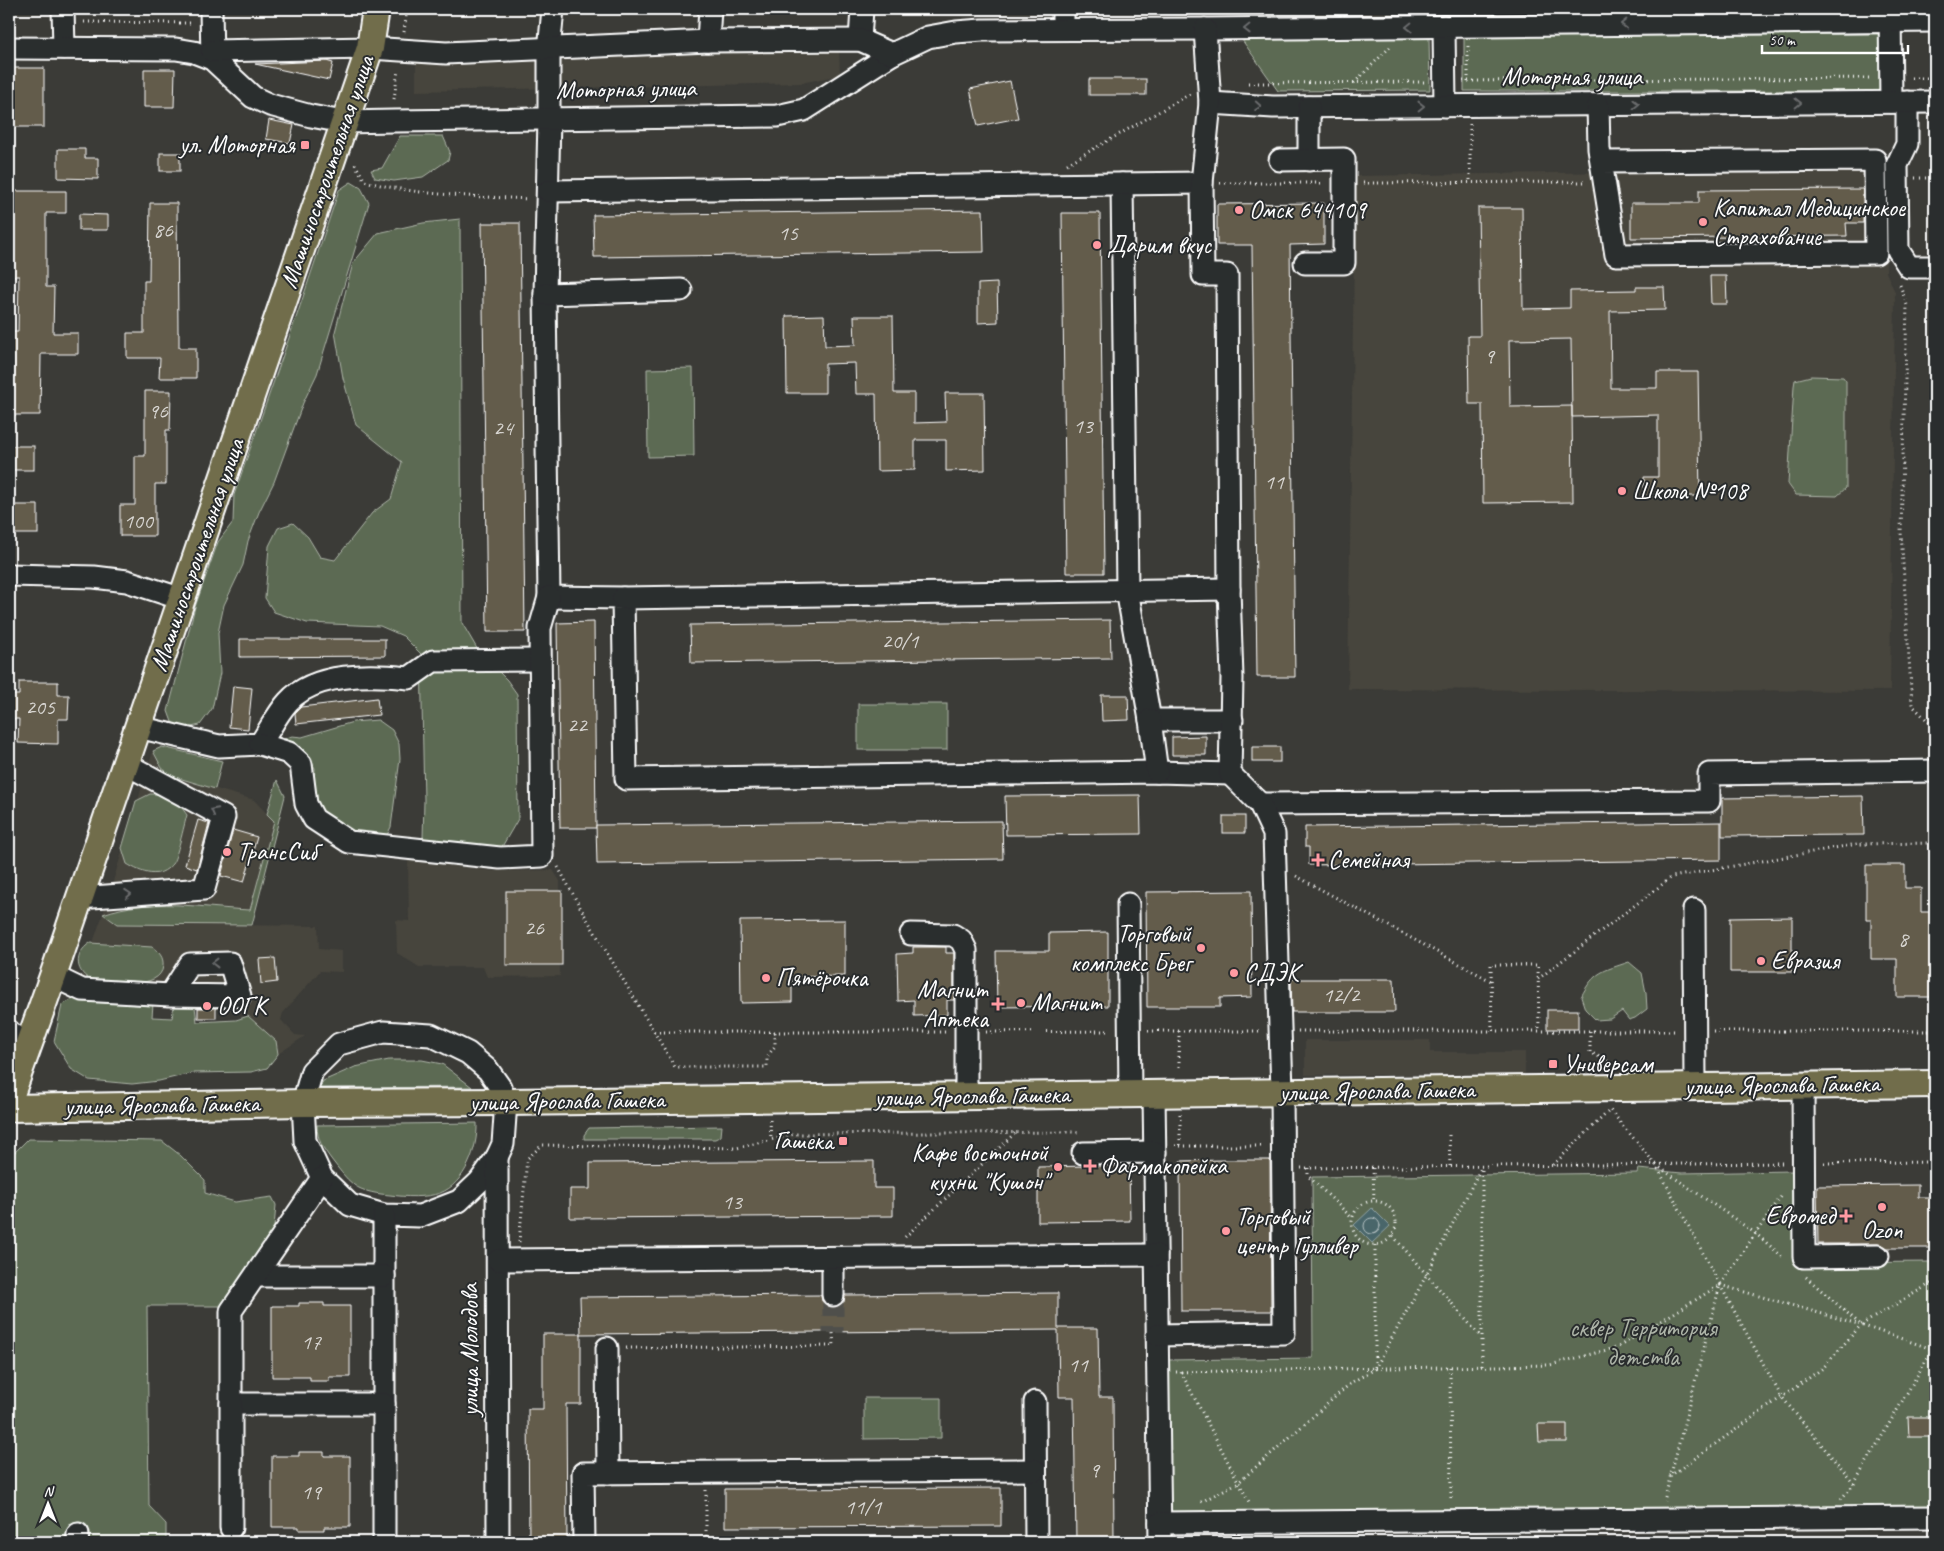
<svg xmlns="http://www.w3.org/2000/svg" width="1944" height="1551" font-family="Caveat,sans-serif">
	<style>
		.built { fill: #47453d }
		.green { fill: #5c6b53; stroke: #aeb5a9 }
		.water { fill: #48666a; stroke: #91a3a6 }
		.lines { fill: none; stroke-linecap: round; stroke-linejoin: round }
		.shore { stroke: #b6c2c3; stroke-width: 1 }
		.building { fill: #645c4c; stroke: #fff }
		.minor-tunnel { stroke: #4f4f4b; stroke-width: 21; stroke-dasharray: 21 11; stroke-linecap: butt }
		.minor-casing { stroke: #fff; stroke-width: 25 }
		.major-casing { stroke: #fff; stroke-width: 30 }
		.path { stroke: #fff; stroke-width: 3; stroke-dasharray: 1 4; stroke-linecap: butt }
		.minor { stroke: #2a2d2e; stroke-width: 21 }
		.major { stroke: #716d4b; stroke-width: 26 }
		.oneway { stroke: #6a6c6d }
		.poi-dot { fill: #ff9aa2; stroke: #2a2d2e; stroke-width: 2 }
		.labels { text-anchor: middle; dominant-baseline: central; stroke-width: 4; stroke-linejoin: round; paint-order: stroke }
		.number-label { font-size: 22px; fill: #d8d6d2 }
		.street-label { font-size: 25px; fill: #fff; stroke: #2a2d2e }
		.poi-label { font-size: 25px; fill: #fff; stroke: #2a2d2e; text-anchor: start }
		.park-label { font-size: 25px; fill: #aeb5a9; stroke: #2a2d2e }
	</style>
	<rect width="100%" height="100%" fill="#3b3b37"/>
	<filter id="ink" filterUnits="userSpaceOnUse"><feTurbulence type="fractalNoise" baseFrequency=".02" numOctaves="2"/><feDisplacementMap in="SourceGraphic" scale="10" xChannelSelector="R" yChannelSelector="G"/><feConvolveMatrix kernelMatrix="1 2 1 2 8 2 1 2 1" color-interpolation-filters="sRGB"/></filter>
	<g filter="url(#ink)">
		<g class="built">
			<path d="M839 47 840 75 801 83 416 91V63Z"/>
			<path d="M1890 168 1886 272 1895 292 1890 691 1348 689 1355 176Z"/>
			<path d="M153 751 162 768 172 776 254 800 274 821 250 910 147 904 117 909 104 915 117 924 318 926 319 949 342 951V972L320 971 283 1013 281 1020 295 1035 305 1036 278 1054V1047L248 1016 225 1008 73 999 103 914Z"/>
			<path d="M408 860 494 871 553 870 560 881V976L487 977 483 967H419L397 953 396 920 409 921Z"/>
			<path d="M1305 1040H1430V1052H1525V1075H1305Z"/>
		</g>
		<g class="green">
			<path d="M1929 25H1935V87H1930Z"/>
			<path d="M1881 34V91H1464V37Z"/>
			<path d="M1429 38 1430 90 1278 91 1242 40Z"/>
			<path d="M400 136H443L450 152 448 160 423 177 394 181 375 178 371 170 382 168Z"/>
			<path d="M351 182 361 188 369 203 317 374 303 403 274 482 259 512 248 541 243 565 224 605 218 633 220 673 212 709 200 725 183 729 172 722 168 711 195 607 218 542 233 522 234 495 297 315 339 190Z"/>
			<path d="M460 219 462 623 479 652 507 680 517 694 518 819 500 850 453 847 423 838 424 801 421 654 403 636 380 626 307 623 274 612 265 598 269 546 278 528 293 523 308 537 320 557 335 560 372 513 391 499 402 462 356 425 343 378 335 332 353 263 378 233 423 223Z"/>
			<path d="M693 368 694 456 648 457 647 369Z"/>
			<path d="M1811 376 1843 377 1846 381V488L1837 496 1796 495 1788 484 1794 386 1795 380Z"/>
			<rect x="858" y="704" width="89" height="46"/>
			<path d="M378 720 392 730 399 744 400 759 391 827 385 839 355 836 322 819 313 795 315 768 306 754 283 743 284 739 292 736 302 737 353 722Z"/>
			<path d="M162 747 222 761 215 789 172 776 162 768 153 751Z"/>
			<path d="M277 780 285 796 252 925 117 924 103 914C150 897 201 908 250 910L274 821 267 814Z"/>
			<path d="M150 794C170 794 176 799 187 815 184 825 177 858 172 864 159 880 142 873 127 864L122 848 136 801Z"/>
			<path d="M90 943 152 947C159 952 164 957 163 966 161 991 109 982 93 981 75 973 73 954 90 943Z"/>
			<path d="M1629 962 1642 973 1646 993 1647 1009 1635 1018 1629 1020 1622 1011 1610 1019 1596 1020 1585 1009 1581 997C1594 971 1603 971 1629 962Z"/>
			<path d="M73 999 153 1004 152 1017 172 1018 174 1005 195 1007 197 1022 236 1020 248 1016 276 1041 278 1054 267 1068 251 1072 192 1073 159 1081 132 1084 89 1080 71 1069 54 1041 62 1005Z"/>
			<path d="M389 1060H422L442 1064 472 1087 320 1088 323 1081 355 1067Z"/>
			<path d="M477 1123C478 1148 465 1184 440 1193 426 1198 405 1197 390 1195 379 1194 363 1192 354 1185 345 1178 338 1168 331 1159 323 1148 317 1140 317 1125Z"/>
			<path d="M722 1126 721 1136 715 1139H584V1135L589 1128Z"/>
			<path d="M28 1139 162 1141 180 1155 205 1180V1193L235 1202 272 1197 276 1205 273 1239 228 1306H147L149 1506 166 1524V1542H9V1158Z"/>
			<path d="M1638 1169 1682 1173 1793 1171 1808 1263 1935 1262V1510L1170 1515 1169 1360 1313 1358 1312 1177 1637 1173Z"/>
			<path d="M864 1398H941V1438L864 1439Z"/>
		</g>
		<path class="water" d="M1372 1208 1390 1226 1372 1243 1354 1225Z"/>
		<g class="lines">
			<circle class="shore" cx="1372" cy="1226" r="8"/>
		</g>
		<g class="building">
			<path d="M326 61 333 63 329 80 255 64Z"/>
			<rect x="9" y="68" width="35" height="59"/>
			<path d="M144 69H175L174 107H144Z"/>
			<rect x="1089" y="79" width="57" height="16"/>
			<path d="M1010 81 1018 118 978 126 970 89Z"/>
			<path d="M269 120 294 125 290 143 266 139Z"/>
			<path d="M58 149H85V158H98V179L58 178Z"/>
			<rect x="160" y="153" width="20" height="18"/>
			<path d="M1863 189V223H1846L1847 236 1631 238V203H1699V190Z"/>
			<path d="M9 191H66V213H46V287H54L53 333H78V354H41L40 415H9V332H18L19 276H9Z"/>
			<path d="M150 203H177L178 333H179V348H196V378H159L160 358H127V333H144V281H149Z"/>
			<path d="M1324 203V244L1290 245 1295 677H1257L1252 245H1217V204Z"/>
			<path d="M1478 208H1522L1523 309 1570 308V291L1636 290V287H1664L1665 310 1610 311 1611 388H1657V372H1698L1700 496H1644V477H1658V415L1572 417 1571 339 1509 340 1510 407 1572 406 1573 502 1483 503 1482 404H1469L1468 336H1480Z"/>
			<path d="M983 210 984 252 594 257 593 215Z"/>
			<path d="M1062 213H1100L1104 573H1066Z"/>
			<path d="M79 214 108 215V230H79Z"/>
			<path d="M482 223H520L525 632H487Z"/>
			<path d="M1710 276H1726L1727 304H1711Z"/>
			<path d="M997 283 998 322 978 323V284Z"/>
			<path d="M824 315 825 346 855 345 854 316H893L894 393H914V423L946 422 945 393H984L985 470 946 471V440H915V470L877 471 876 394H856L855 363 825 364V393H787L786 316Z"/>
			<path d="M145 391H171L170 430H166V484H155V536H120V505H135V456H145Z"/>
			<rect x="9" y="446" width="25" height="24"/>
			<rect x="9" y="505" width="29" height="29"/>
			<path d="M1110 620 1111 658 691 663 690 625Z"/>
			<path d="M594 622 596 828H560L557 623Z"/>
			<path d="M240 639H385V656L240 657Z"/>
			<path d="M19 682H58V695H69L68 719H58V744L18 743 19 719H11V695H19Z"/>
			<path d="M233 686 252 688 248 729 229 727Z"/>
			<path d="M1101 695H1128L1129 720 1102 721Z"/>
			<path d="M377 698 379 715 296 724 295 713 301 707Z"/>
			<path d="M1206 736V755H1172V737Z"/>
			<rect x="1252" y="747" width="28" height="15"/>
			<path d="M1140 795 1141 834 1006 835 1005 796Z"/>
			<path d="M1863 796 1864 835 1722 836V798Z"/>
			<rect x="1223" y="816" width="22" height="17"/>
			<path d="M198 820 209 823 197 869 185 865Z"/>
			<path d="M1002 821 1003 859 597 864 596 825Z"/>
			<path d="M1721 822V860L1309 865V847H1305V827Z"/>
			<path d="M233 830 257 837 244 882 221 876Z"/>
			<path d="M1866 865H1905V888H1921V912H1935V997H1897V959H1871V919H1866Z"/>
			<rect x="506" y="891" width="56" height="74"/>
			<path d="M1251 891 1252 997 1220 998V1007H1147L1146 892Z"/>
			<path d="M1792 917V972H1730V918Z"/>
			<path d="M845 920V976L792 977V1002L741 1003 740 921Z"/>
			<path d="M1108 932V1006L997 1007 996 951H1049V933Z"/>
			<path d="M913 947H946V953H954V1000H947V1015L914 1016V1000L898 1001 897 954 913 953Z"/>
			<path d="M275 958 277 982 261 984 259 959Z"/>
			<path d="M1291 979H1394L1395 1012H1292Z"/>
			<rect x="198" y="1008" width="18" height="10"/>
			<rect x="1547" y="1010" width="31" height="19"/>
			<path d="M1224 1160H1270L1271 1311H1181L1180 1161Z"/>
			<path d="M874 1161V1188H893V1216L570 1218V1189H590V1163Z"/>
			<path d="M1090 1166H1129L1130 1221 1038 1222V1167Z"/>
			<path d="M1918 1185V1197H1935V1248H1888L1878 1244H1818L1817 1186Z"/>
			<path d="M1058 1293V1328H1098L1099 1397H1113L1114 1542H1076L1074 1397H1059L1058 1330 581 1334 580 1297 821 1295 822 1301 826 1306 833 1307 839 1306 844 1302 845 1295Z"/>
			<path d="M299 1303H324V1306H350V1377H329V1381H310V1377H272V1306H299Z"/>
			<path d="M543 1334H581V1404H566L567 1542H529L528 1409H543Z"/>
			<path d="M1908 1417H1935V1437H1909Z"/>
			<path d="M1538 1424H1567V1442H1539Z"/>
			<path d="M299 1452H324V1456H350V1527H324V1530H299V1527H272V1456H299Z"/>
			<path d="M1001 1488V1526L725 1527V1489Z"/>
		</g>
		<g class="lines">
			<path class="minor-tunnel" d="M833 1295V1333"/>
			<defs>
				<g id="minor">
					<path d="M63 9 64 48"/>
					<path d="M211 9 212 59"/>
					<path d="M553 9 549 50V118L545 294 549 597 623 598 626 779 1157 772 1230 774"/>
					<path d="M1063 9V29"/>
					<path d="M1890 9 1891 102"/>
					<path d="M1444 26 1445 106"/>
					<path d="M860 40 862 9"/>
					<path d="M708 41 710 9"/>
					<path d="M9 48 176 49 194 52 212 59 253 97 270 105 311 116 343 122 394 121 777 116 804 110 892 54 928 37 956 32 982 30 1205 29 1935 21"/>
					<path d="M212 51 370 48 446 53 708 41 860 40 892 54"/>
					<path d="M1907 102V144L1897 165 1898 250 1909 267H1933"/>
					<path d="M1210 103 1273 107 1935 102"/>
					<path d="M1598 105 1599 149 1616 255 1876 253 1875 160 1601 162"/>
					<path d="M1309 107V160"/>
					<path d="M1280 160 1344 159V263H1305"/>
					<path d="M1122 184 1127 590 1150 720H1232"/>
					<path d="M548 191 1202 183"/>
					<path d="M545 294 681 290"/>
					<path d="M9 575 94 577 127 581 182 599"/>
					<path d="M623 598 1229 589"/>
					<path d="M1150 720 1157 772"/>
					<path d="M138 727 219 746 260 744C269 731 277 714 288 702 315 672 371 674 409 678L433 661 540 660"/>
					<path d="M260 744 289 753 301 764 306 804 314 819 349 842 500 858 542 856 540 628 549 597"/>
					<path d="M1260 804 1709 801V774L1935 771"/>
					<path d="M79 898 204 889 224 817 126 764"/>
					<path d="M1128 904 1130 1094"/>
					<path d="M1694 910 1695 1086"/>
					<path d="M911 934 953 935 961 940 966 950V1096"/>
					<path d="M53 976 82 990 170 995 240 996 230 963 190 964 170 995"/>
					<path d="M9 1031 12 1035 30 1040"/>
					<path d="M383 1032 431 1035 468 1053 488 1070 500 1087 506 1102 503 1144 497 1157 480 1181 459 1201 420 1216 384 1215 350 1205 322 1178 305 1141 303 1103 312 1071 339 1044Z"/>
					<path d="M1803 1085 1804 1257 1878 1256"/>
					<path d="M1154 1094 1160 1542"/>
					<path d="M1083 1153 1155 1152"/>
					<path d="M497 1157 498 1542"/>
					<path d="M384 1215V1542"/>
					<path d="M833 1258V1295"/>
					<path d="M498 1260 1156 1255"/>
					<path d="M256 1276H384"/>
					<path d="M1157 1335 1284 1333 1282 1092 1274 834 1260 804 1230 774 1232 678 1229 589 1227 275H1203L1202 183 1210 103 1205 29"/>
					<path d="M607 1348 608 1473"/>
					<path d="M1035 1402 1036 1542"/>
					<path d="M231 1404H384"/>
					<path d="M1160 1523 1935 1517"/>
					<path d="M231 1528V1311L322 1178"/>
					<path d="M77 1542 78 1534"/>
					<path d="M584 1542 583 1473 1035 1470"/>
				</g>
				<g id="major">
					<path d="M9 1100 53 976 370 48 376 9"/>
					<path d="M9 1108 303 1103 506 1102 1935 1084"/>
				</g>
			</defs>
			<use href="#minor" class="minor-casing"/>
			<use href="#major" class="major-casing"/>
			<g class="path">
				<path d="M84 22 192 23"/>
				<path d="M404 32 407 9"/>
				<path d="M1468 46V82"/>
				<path d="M1911 78H1935"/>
				<path d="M1463 81 1872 78"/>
				<path d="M1248 83 1425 82"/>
				<path d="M1354 83 1390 47"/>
				<path d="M394 99 398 70"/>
				<path d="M1470 124V183"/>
				<path d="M355 164 365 181C417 196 474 196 528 199"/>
				<path d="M1067 164 1190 94"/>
				<path d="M1915 178H1935"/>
				<path d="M1220 183H1324"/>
				<path d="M1363 183 1584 182"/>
				<path d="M1900 285 1907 305 1901 532 1912 705 1935 728"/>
				<path d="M558 867 584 914 675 1067H767V1057L775 1046V1032"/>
				<path d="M1296 876 1491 981"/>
				<path d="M1538 979 1672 877 1857 844 1935 843"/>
				<path d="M1148 1031H1262"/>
				<path d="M1179 1031V1071"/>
				<path d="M1298 1031H1675"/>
				<path d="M1492 1031 1491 965H1538L1539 1031"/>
				<path d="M1590 1031V1052L1609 1062"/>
				<path d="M1713 1031H1935"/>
				<path d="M654 1032H947"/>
				<path d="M986 1032 1110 1031"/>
				<path d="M1180 1114V1146"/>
				<path d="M770 1120 771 1140"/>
				<path d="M1449 1135 1450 1167"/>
				<path d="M1175 1146H1264"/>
				<path d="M1824 1163 1935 1162"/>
				<path d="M1553 1165 1610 1110 1656 1165 1720 1285 1664 1501"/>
				<path d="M1656 1165 1755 1233 1784 1258"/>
				<path d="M1301 1168 1785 1163"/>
				<path d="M1308 1168V1176L1352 1218"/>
				<path d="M1373 1168 1374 1201"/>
				<circle cx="1374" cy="1223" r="22"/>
				<path d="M1393 1236 1481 1337"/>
				<path d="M905 1237 1015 1133"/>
				<path d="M519 1242 527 1159 542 1145 737 1148 795 1134 1078 1132"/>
				<path d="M1375 1246V1368"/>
				<path d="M1806 1277 1861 1325 1935 1350"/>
				<path d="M1720 1285 1781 1396 1854 1484"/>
				<path d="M1720 1285 1858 1324"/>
				<path d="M626 1348 834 1346 833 1333"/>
				<path d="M1482 1366V1169"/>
				<path d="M1450 1367 1451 1501"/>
				<path d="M1176 1372 1550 1365 1618 1347 1720 1285 1783 1194"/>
				<path d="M1181 1372 1249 1502"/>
				<path d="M1670 1476 1823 1368 1861 1325 1935 1281"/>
				<path d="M706 1490V1542"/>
				<path d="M1841 1499 1854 1484 1935 1345"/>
				<path d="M1201 1502 1239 1482 1352 1382 1375 1369 1427 1274 1482 1166"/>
			</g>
			<use href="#minor" class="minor"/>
			<use href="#major" class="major"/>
		</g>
		<defs><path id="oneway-chevron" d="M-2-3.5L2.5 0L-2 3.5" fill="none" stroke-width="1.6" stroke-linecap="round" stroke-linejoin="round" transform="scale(1.25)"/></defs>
		<g class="oneway">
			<use href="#oneway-chevron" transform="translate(1624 24) rotate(179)"/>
			<use href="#oneway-chevron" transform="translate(1409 27) rotate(179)"/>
			<use href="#oneway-chevron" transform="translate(1247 29) rotate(179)"/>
			<use href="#oneway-chevron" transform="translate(1798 103) rotate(-1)"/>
			<use href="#oneway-chevron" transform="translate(1636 104) rotate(-1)"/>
			<use href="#oneway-chevron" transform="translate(1258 106) rotate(4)"/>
			<use href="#oneway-chevron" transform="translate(1421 106) rotate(-1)"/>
			<use href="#oneway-chevron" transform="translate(214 811) rotate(-152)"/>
			<use href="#oneway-chevron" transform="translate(128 894) rotate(-4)"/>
			<use href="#oneway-chevron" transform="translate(215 963) rotate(180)"/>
		</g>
	</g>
	<g class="poi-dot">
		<rect x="300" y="140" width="10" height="10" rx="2.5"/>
		<circle cx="1239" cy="210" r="5"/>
		<circle cx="1703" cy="222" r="5"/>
		<circle cx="1097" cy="245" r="5"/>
		<circle cx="1622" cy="491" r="5"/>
		<circle cx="227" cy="852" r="5"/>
		<path d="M1315.5 852.5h5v5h5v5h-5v5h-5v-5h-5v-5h5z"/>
		<circle cx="1201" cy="948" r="5"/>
		<circle cx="1761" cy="961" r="5"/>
		<circle cx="1234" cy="973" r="5"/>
		<circle cx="766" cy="978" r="5"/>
		<circle cx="1021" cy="1003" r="5"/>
		<path d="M995.5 996.5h5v5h5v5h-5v5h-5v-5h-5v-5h5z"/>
		<circle cx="207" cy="1006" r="5"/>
		<rect x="1548" y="1059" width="10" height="10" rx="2.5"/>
		<rect x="838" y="1136" width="10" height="10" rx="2.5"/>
		<path d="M1087.5 1158.5h5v5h5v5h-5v5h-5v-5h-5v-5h5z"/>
		<circle cx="1058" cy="1167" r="5"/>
		<circle cx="1882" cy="1207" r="5"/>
		<path d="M1843.5 1208.5h5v5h5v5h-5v5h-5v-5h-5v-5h5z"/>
		<circle cx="1226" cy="1231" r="5"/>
	</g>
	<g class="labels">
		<g class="number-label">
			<text x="163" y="230">86</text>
			<text x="788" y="233">15</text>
			<text x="1489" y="356">9</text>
			<text x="158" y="411">96</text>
			<text x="1083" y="426">13</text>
			<text x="503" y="428">24</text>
			<text x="1274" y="482">11</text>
			<text x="138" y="521">100</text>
			<text x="900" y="641">20/1</text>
			<text x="40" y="707">205</text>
			<text x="577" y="725">22</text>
			<text x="534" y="928">26</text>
			<text x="1903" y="939">8</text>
			<text x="1341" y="995">12/2</text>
			<text x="732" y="1202">13</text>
			<text x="311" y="1342">17</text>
			<text x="1078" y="1365">11</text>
			<text x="1094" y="1470">9</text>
			<text x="311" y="1492">19</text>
			<text x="863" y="1507">11/1</text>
		</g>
		<g class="street-label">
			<text x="1572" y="77">Моторная улица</text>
			<text transform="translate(626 89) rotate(-1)">Моторная улица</text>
			<text transform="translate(327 172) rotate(-71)">Машиностроительная улица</text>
			<text transform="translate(197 555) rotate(-71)">Машиностроительная улица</text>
			<text transform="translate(1782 1085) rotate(-1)">улица Ярослава Гашека</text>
			<text transform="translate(1377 1091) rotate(-1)">улица Ярослава Гашека</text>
			<text transform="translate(972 1096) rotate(-1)">улица Ярослава Гашека</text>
			<text transform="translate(567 1101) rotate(-1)">улица Ярослава Гашека</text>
			<text transform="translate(162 1105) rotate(-1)">улица Ярослава Гашека</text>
			<text transform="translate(470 1350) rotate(-90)">улица Молодова</text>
		</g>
		<g class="poi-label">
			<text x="295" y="145" text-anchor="end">ул. Моторная</text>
			<text x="1713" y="208">Капитал Медицинское<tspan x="1713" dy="29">Страхование</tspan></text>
			<text x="1249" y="210">Омск 644109</text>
			<text x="1107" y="245">Дарим вкус</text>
			<text x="1632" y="491">Школа №108</text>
			<text x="237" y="852">ТрансСиб</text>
			<text x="1328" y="860">Семейная</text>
			<text x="1191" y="934" text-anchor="end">Торговый<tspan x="1191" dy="29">комплекс Брег</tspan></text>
			<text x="1771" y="961">Евразия</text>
			<text x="1244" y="973">СДЭК</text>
			<text x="776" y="978">Пятёрочка</text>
			<text x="988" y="990" text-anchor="end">Магнит<tspan x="988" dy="29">Аптека</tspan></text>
			<text x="1031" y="1003">Магнит</text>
			<text x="217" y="1006">ООГК</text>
			<text x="1563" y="1064">Универсам</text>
			<text x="833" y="1141" text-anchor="end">Гашека</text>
			<text x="1048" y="1153" text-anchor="end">Кафе восточной<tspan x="1048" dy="29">кухни "Кушон"</tspan></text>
			<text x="1100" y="1166">Фармакопейка</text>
			<text x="1835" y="1216" text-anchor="end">Евромед</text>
			<text x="1236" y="1217">Торговый<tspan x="1236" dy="29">центр Гулливер</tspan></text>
			<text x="1882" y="1230" text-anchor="middle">Ozon</text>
		</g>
		<g class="park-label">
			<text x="1643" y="1328">сквер Территория<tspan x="1643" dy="29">детства</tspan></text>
		</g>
	</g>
	<rect width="1944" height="1551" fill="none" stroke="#2a2d2e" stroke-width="30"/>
	<rect x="15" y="15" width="1914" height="1521" fill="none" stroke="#fff" stroke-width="2" filter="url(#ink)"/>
	<g transform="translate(48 1504)" stroke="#2a2d2e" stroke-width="4" paint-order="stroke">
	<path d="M0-4L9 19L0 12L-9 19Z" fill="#ffffff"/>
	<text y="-8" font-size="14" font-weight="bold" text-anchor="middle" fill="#ffffff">N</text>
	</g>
	<path d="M1762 45v8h146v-8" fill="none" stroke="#ffffff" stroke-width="2.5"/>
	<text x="1769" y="45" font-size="15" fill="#ffffff" stroke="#2a2d2e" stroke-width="4" paint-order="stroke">50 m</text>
</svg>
